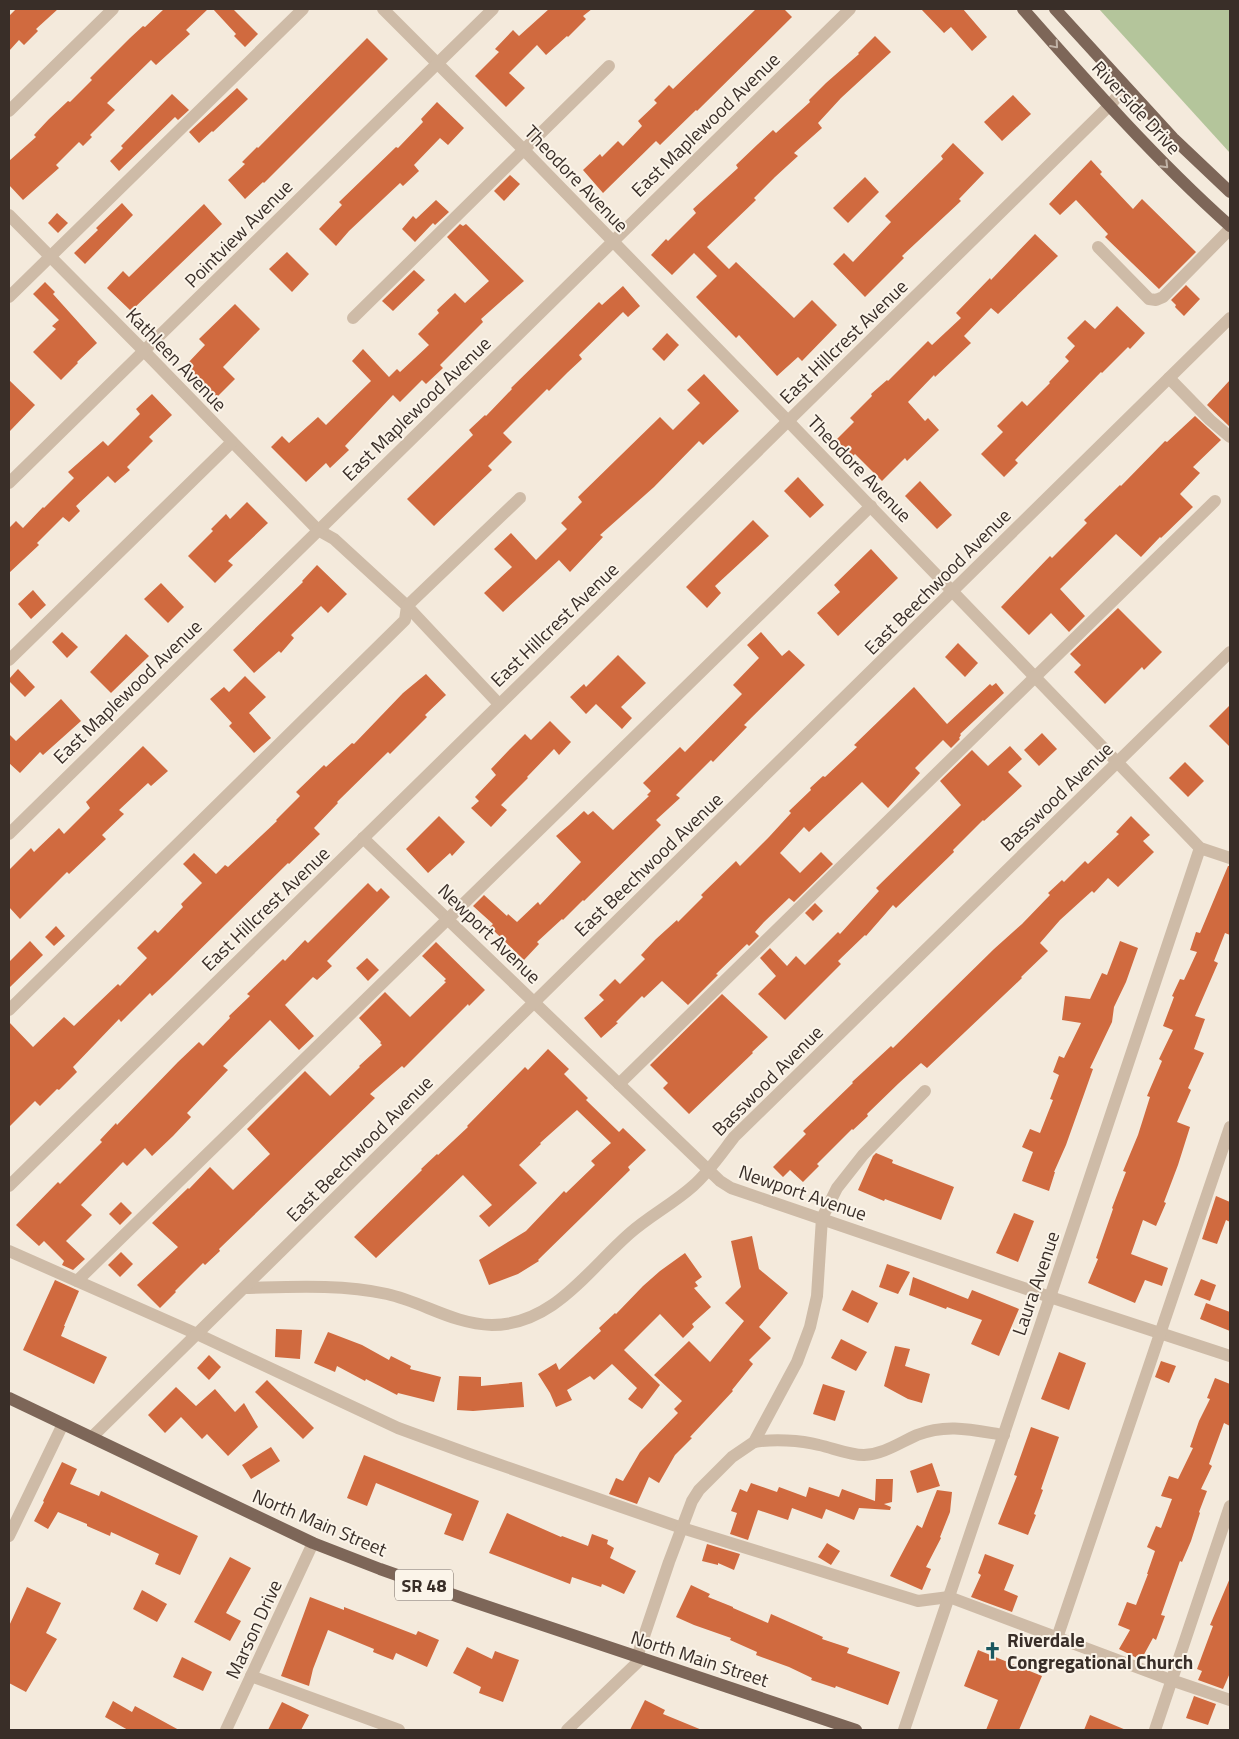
<svg xmlns="http://www.w3.org/2000/svg" width="1239" height="1739" font-family="'Titillium Web',sans-serif">
	<style>
		.green { fill: #b4c59b }
		.building { fill: #d06a3f }
		.lines { fill: none; stroke-linecap: round; stroke-linejoin: round }
		.minor { stroke: #cebba7; stroke-width: 12 }
		.major { stroke: #7d6658; stroke-width: 12 }
		.oneway { stroke: #c2b4a8 }
		.labels { text-anchor: middle; dominant-baseline: central; stroke-width: 4; stroke-linejoin: round; paint-order: stroke }
		.shield { fill: #fbf4e9; stroke: #736962; stroke-width: 1 }
		.shield-label { font-size: 18px; font-weight: bold; fill: #392e28 }
		.street-label { font-size: 19px; fill: #392e28; stroke: #fbf4e9 }
		.poi-label { font-size: 19px; font-weight: bold; fill: #392e28; stroke: #fbf4e9; text-anchor: start }
	</style>
	<rect width="100%" height="100%" fill="#f4eadc"/>
	<path class="green" d="M1099 9H1230V153Z"/>
	<g class="building">
		<path d="M16 9H58L36 29 38 31 24 45 19 40 9 51V16Z"/>
		<path d="M164 9H208L186 30 190 34 156 65 151 60 107 103 115 110 90 135 92 137 83 146 79 142 56 165 59 168 23 200 9 185V161L36 137 34 135 49 119 68 101 70 102 92 80 90 78 130 38 143 26 145 27Z"/>
		<path d="M213 9H233L258 34 245 47 234 36 236 34Z"/>
		<path d="M549 9H592L583 16 586 19 568 37 567 36 546 55 537 45 509 73 525 88 506 107 475 76 499 52 495 49 513 30 519 36Z"/>
		<path d="M756 9H784L792 17 697 111 696 110 660 145 656 141 603 193 583 170 600 154 602 157 618 141 623 146 642 126 638 121 657 103 654 100 669 85 673 89Z"/>
		<path d="M921 9H963L987 37 972 51 951 27 944 33Z"/>
		<path d="M875 36 891 52 841 98 818 123 822 128 794 153 798 156 775 177 754 198 756 200 707 247 729 269 736 262 794 318 812 300 837 325 802 361 798 357 777 376 739 335 736 338 696 297 717 276 694 253 672 275 651 255 666 239 668 241 696 213 693 209 738 168 736 165 758 144 773 130 776 133 810 102 809 100 826 83 859 54 858 53Z"/>
		<path d="M367 38 388 59 264 183 263 182 245 199 228 180 245 164 242 162 257 147 258 148Z"/>
		<path d="M237 88 248 99 213 132 212 131 199 143 189 132Z"/>
		<path d="M172 94 189 110 178 120 175 117 119 171 110 161 123 148 121 146Z"/>
		<path d="M1013 95 1031 114 1002 141 984 122Z"/>
		<path d="M437 102 464 128 448 145 440 138 414 165 419 171 403 186 400 183 349 231 336 246 319 229 342 205 339 202 396 147 398 148 423 122 421 119Z"/>
		<path d="M953 143 984 173 959 199 961 201 902 256 904 258 865 297 833 264 844 253 853 262 891 222 885 216 943 159 941 156Z"/>
		<path d="M1091 160 1102 172 1100 174 1133 209 1142 199 1196 252 1159 289 1105 237 1108 234 1076 200 1060 215 1049 204Z"/>
		<path d="M510 175 520 184 504 201 494 191Z"/>
		<path d="M865 177 879 192 848 223 833 208Z"/>
		<path d="M436 200 449 212 435 225 433 223 415 242 402 229 413 216 416 219Z"/>
		<path d="M122 203 133 215 85 264 74 253 98 230 96 228Z"/>
		<path d="M204 204 222 224 131 311 107 288 123 271 129 277Z"/>
		<path d="M57 213 68 223 58 233 48 223Z"/>
		<path d="M460 224 463 226 466 224 524 281 481 319 483 322 440 365 443 368 426 384 422 380 400 402 393 395 345 446 349 450 330 468 326 463 306 482 271 447 282 436 289 443 318 417 326 425 371 381 352 361 363 349 389 377 397 369 400 372 429 345 418 334 439 313 437 310 455 293 465 303 489 281 447 237Z"/>
		<path d="M1035 234 1058 256 998 314 991 308 964 336 971 343 935 377 934 375 908 402 925 421 928 418 939 430 907 461 905 458 882 481 855 454 853 456 836 440 854 422 850 418 872 396 871 394 887 380 888 381 928 341 932 345 961 318 956 313 990 278 991 280Z"/>
		<path d="M287 252 309 274 292 292 269 269Z"/>
		<path d="M414 270 425 280 393 311 382 301Z"/>
		<path d="M45 282 55 292 53 294 97 343 77 362 78 363 61 380 33 352 56 329 52 326 59 320 33 294Z"/>
		<path d="M1186 285 1200 299 1184 316 1175 307 1176 305 1171 300Z"/>
		<path d="M623 286 640 306 628 317 623 312 579 355 582 359 568 372 549 391 547 389 503 433 512 442 488 466 492 470 434 526 407 499 473 435 469 430 485 415 486 416 512 389 511 388 599 302 602 305Z"/>
		<path d="M235 304 260 329 223 367 235 379 217 397 186 365 205 345 199 339Z"/>
		<path d="M1117 306 1145 333 1130 349 1128 347 1102 373 1101 372 1015 460 1018 463 1004 477 981 454 1003 432 997 426 1022 401 1027 406 1050 383 1049 382 1069 361 1065 357 1075 346 1067 338 1085 320 1095 329Z"/>
		<path d="M667 333 679 345 664 361 652 349Z"/>
		<path d="M704 374 739 411 703 445 699 441 654 487 600 535 603 537 570 572 559 560 503 612 484 593 512 567 494 549 511 533 536 560 567 529 561 523 582 502 578 497 660 417 673 430 700 403 687 390Z"/>
		<path d="M9 380 35 405 9 432Z"/>
		<path d="M1230 380V427L1207 405Z"/>
		<path d="M152 394 172 415 149 437 153 441 127 467 130 470 115 483 108 476 76 506 80 511 69 522 63 517 37 543 39 545 9 573V528L16 521 23 528 43 507 44 508 74 478 68 472 103 441 108 446 140 414 136 409Z"/>
		<path d="M1195 416 1221 440 1193 467 1200 473 1180 494 1193 507 1161 538 1160 537 1141 557 1116 534 1060 589 1085 616 1069 632 1051 613 1029 635 1001 607 1050 556 1052 558 1087 523 1084 520 1120 485 1121 486 1165 441 1167 442Z"/>
		<path d="M798 477 824 505 810 518 784 491Z"/>
		<path d="M920 481 952 515 937 529 905 496Z"/>
		<path d="M247 502 268 523 228 561 233 565 215 583 188 556 213 531 211 529 226 514 230 519Z"/>
		<path d="M753 520 769 536 715 586 721 593 707 608 686 587Z"/>
		<path d="M871 549 898 578 838 636 817 613 840 592 834 585Z"/>
		<path d="M317 565 347 594 328 613 321 606 291 635 294 638 281 653 279 651 254 673 233 650 303 582 302 581Z"/>
		<path d="M161 583 184 607 168 623 144 599Z"/>
		<path d="M33 590 46 605 31 619 18 604Z"/>
		<path d="M1118 608 1162 652 1144 670 1142 667 1105 704 1074 672 1081 665 1070 654Z"/>
		<path d="M62 632 78 647 67 658 52 642Z"/>
		<path d="M761 632 782 656 789 650 805 665 744 725 747 727 713 762 711 760 676 795 680 798 656 820 661 825 584 901 583 900 563 920 562 919 537 942 539 944 524 960 490 927 493 924 473 906 484 895 507 916 508 914 517 922 538 902 540 905 581 862 556 836 569 825 584 811 588 815 593 811 613 830 649 796 647 795 651 791 643 783 680 747 685 752 742 694 733 685 759 658 747 645Z"/>
		<path d="M126 634 149 656 111 693 90 672Z"/>
		<path d="M958 643 978 663 965 677 945 657Z"/>
		<path d="M618 655 646 683 621 707 632 718 622 729 596 704 586 714 570 697 584 684 586 687Z"/>
		<path d="M18 669 35 687 25 697 9 681V679Z"/>
		<path d="M426 674 446 695 425 715 427 717 390 754 388 752 337 802 338 803 314 828 320 834 289 864 288 863 169 980 152 996 150 993 121 1022 119 1019 73 1067 77 1072 59 1090 57 1089 40 1106 35 1101 9 1127V1022L33 1047 64 1017 74 1026 118 984 120 986 147 958 137 948 155 930 158 933 183 907 181 904 202 883 183 864 194 853 216 874 225 865 228 867 277 821 276 820 300 796 296 792 324 765 326 767 352 743 354 744 403 693Z"/>
		<path d="M245 676 266 697 249 713 271 738 254 753 229 726 232 723 210 699 224 687 229 692Z"/>
		<path d="M996 683 1004 693 960 734 961 735 959 738 960 739 951 748 943 740 915 768 920 773 888 808 862 782 809 832 804 827 780 853 800 873 821 852 833 864 794 902 789 898 764 922 755 932 759 936 749 946 747 944 716 974 718 975 688 1005 662 981 644 998 642 996 616 1022 618 1023 601 1038 584 1018 604 1000 599 995 615 979 620 984 645 959 641 955 656 939 677 920 678 922 703 897 701 895 736 861 740 866 769 837 791 813 789 811 811 790 810 788 823 776 825 777 857 747 854 745 914 687 947 724 990 684 992 686Z"/>
		<path d="M61 699 81 721 43 755 40 752 20 773 9 763V734L16 741Z"/>
		<path d="M1230 705V747L1209 726Z"/>
		<path d="M550 721 571 742 559 755 554 749 527 777 528 778 501 805 507 810 491 827 471 808 479 801 475 797 496 775 491 769 510 749 525 734 531 740Z"/>
		<path d="M1042 733 1057 749 1039 766 1024 750Z"/>
		<path d="M143 746 168 771 151 786 148 783 119 810 124 814 102 835 106 839 69 874 67 872 20 919 9 907V870L31 848 34 852 59 828 64 834 90 808 86 802Z"/>
		<path d="M1010 746 1022 759 1008 772 1022 786 984 821 983 820 953 850 954 852 896 908 893 905 866 936 865 935 838 961 841 964 785 1020 758 994 776 976 760 958 770 948 787 966 796 956 805 965 838 932 840 934 879 891 876 888 961 805 940 781 972 750 988 766Z"/>
		<path d="M1185 762 1204 781 1188 797 1169 778Z"/>
		<path d="M439 816 465 842 452 856 450 853 428 873 406 849Z"/>
		<path d="M1131 816 1150 835 1143 841 1154 852 1118 887 1108 878 1094 893 1092 891 1060 920 1040 943 1048 951 1021 977 1022 978 927 1068 921 1063 899 1083 867 1114 868 1116 853 1130 852 1129 817 1164 819 1166 803 1182 790 1170 783 1177 773 1167 806 1134 803 1131 853 1083 852 1082 864 1071 891 1046 893 1048 994 949 1022 924 1050 895 1048 893 1062 880 1064 882 1085 861 1088 864 1119 834 1116 832Z"/>
		<path d="M1228 866H1230V935L1225 933 1214 961 1218 963 1195 1016 1205 1019 1194 1049 1204 1053 1188 1088 1191 1090 1177 1122 1190 1127 1178 1165 1164 1202 1166 1203 1156 1226 1143 1220 1131 1254 1168 1268 1162 1286 1145 1280 1135 1303 1088 1283 1098 1259 1096 1258 1113 1209 1112 1208 1126 1172 1123 1171 1138 1135 1150 1097 1147 1096 1162 1061 1159 1059 1173 1030 1163 1026 1174 997 1172 996 1180 979 1184 980 1197 952 1190 950 1196 932 1200 933Z"/>
		<path d="M368 883 377 892 381 888 390 897 327 961 332 966 317 980 313 977 285 1005 314 1036 299 1050 270 1020 223 1066 228 1070 187 1113 191 1117 173 1136 152 1156 145 1148 127 1166 123 1162 81 1205 92 1215 66 1241 85 1259 73 1270 62 1265 64 1261 44 1241 39 1246 16 1225 58 1182 60 1184 102 1142 100 1140 116 1123 117 1125 178 1062 199 1042 203 1046 230 1018 229 1016 250 996 247 994 283 959 285 961 305 940 308 943Z"/>
		<path d="M815 903 823 911 813 921 805 913Z"/>
		<path d="M56 926 65 936 54 946 45 937Z"/>
		<path d="M30 941 43 955 9 988V962Z"/>
		<path d="M1120 941 1138 948 1126 982 1114 1007 1112 1022 1090 1068 1093 1069 1066 1145 1054 1172H1055L1049 1191 1022 1181 1033 1152 1022 1147 1030 1129 1040 1133 1053 1100 1050 1099 1059 1075 1053 1072 1059 1056 1064 1058 1081 1023 1062 1020 1065 996 1090 999 1102 973 1107 975Z"/>
		<path d="M436 942 485 990 469 1006 468 1004 404 1068 402 1066 370 1094 375 1098 219 1249 220 1251 205 1265 203 1263 175 1291 176 1292 160 1308 137 1285 178 1247 152 1223 188 1188 189 1189 210 1167 233 1190 270 1154 247 1129 305 1071 330 1096 360 1067 359 1066 382 1045 380 1043 381 1042 359 1018 385 992 410 1017 446 982 444 981 446 979 422 956Z"/>
		<path d="M367 958 379 970 368 981 356 968Z"/>
		<path d="M722 994 768 1037 752 1052 753 1053 689 1114 663 1088 668 1083 650 1065Z"/>
		<path d="M548 1049 569 1069 564 1074 588 1098 586 1100 619 1132 623 1128 646 1150 628 1167 630 1170 538 1260 539 1261 518 1274 489 1285 479 1260 526 1231 564 1191 566 1193 595 1165 591 1161 611 1143 577 1110 540 1143 541 1144 519 1165 537 1183 489 1227 479 1216 492 1205 463 1175 376 1258 354 1237 422 1170 421 1169 437 1154 438 1155 468 1127 467 1126 525 1067 528 1070Z"/>
		<path d="M876 1153 893 1160 892 1163 954 1187 941 1220 885 1199 884 1201 858 1190 873 1156Z"/>
		<path d="M1216 1196 1230 1202V1222L1226 1220 1217 1244 1202 1239Z"/>
		<path d="M121 1202 132 1213 120 1225 109 1214Z"/>
		<path d="M1014 1213 1034 1221 1018 1262 996 1253Z"/>
		<path d="M752 1236 759 1269 788 1293 759 1327 771 1338 749 1360 753 1364 732 1390 733 1391 690 1437 692 1438 675 1455 659 1483 649 1477 637 1504 609 1494 616 1478 623 1481 640 1452 678 1413 674 1409 682 1401 654 1375 689 1341 710 1362 744 1321 725 1303 741 1287 731 1241Z"/>
		<path d="M121 1252 133 1264 120 1277 108 1265Z"/>
		<path d="M685 1253 702 1277 695 1282 698 1286 694 1288 711 1307 692 1324 694 1327 683 1338 660 1314 624 1350 660 1385 642 1409 628 1399 637 1388 612 1364 594 1380 590 1376 567 1390 572 1400 556 1407 550 1393 538 1374 556 1363 559 1370 601 1331 599 1328 615 1313 616 1314 643 1286 660 1271Z"/>
		<path d="M887 1264 910 1272 898 1294 879 1287Z"/>
		<path d="M913 1277 968 1299 972 1290 1019 1309 999 1356 971 1344 982 1320 947 1307 946 1309 909 1295Z"/>
		<path d="M1201 1279 1216 1285 1210 1301 1194 1295Z"/>
		<path d="M55 1280 79 1291 64 1326H65L61 1336 107 1357 94 1384 23 1350Z"/>
		<path d="M852 1290 878 1303 868 1323 842 1310Z"/>
		<path d="M1206 1303 1230 1312V1331L1200 1319Z"/>
		<path d="M276 1329 302 1330 300 1359 275 1357Z"/>
		<path d="M328 1332 362 1345 389 1360 391 1356 411 1366 410 1369 441 1377 434 1402 398 1393 397 1395 366 1379 365 1381 337 1366 335 1372 314 1363Z"/>
		<path d="M841 1339 867 1352 856 1371 831 1358Z"/>
		<path d="M895 1346 910 1349 905 1366 930 1374 922 1403 908 1399 884 1386Z"/>
		<path d="M1059 1352 1086 1363 1069 1410 1041 1399Z"/>
		<path d="M209 1355 221 1367 209 1380 197 1368Z"/>
		<path d="M1161 1361 1176 1366 1169 1383 1155 1377Z"/>
		<path d="M459 1376 481 1377V1386L522 1382 524 1407 473 1411 457 1410Z"/>
		<path d="M1215 1378 1230 1384V1426L1224 1423 1209 1464 1212 1466 1201 1489 1207 1491 1199 1512 1200 1513 1191 1541 1182 1562 1180 1561 1161 1615 1165 1616 1156 1640 1153 1638 1141 1660 1119 1649 1130 1630 1118 1625 1127 1602 1136 1605 1148 1574H1147L1155 1551 1147 1547 1156 1526 1161 1528 1172 1499 1161 1496 1169 1476 1178 1479 1193 1448 1190 1447 1199 1421 1210 1399 1207 1398Z"/>
		<path d="M267 1380 314 1428 303 1439 255 1392Z"/>
		<path d="M823 1384 845 1391 835 1421 813 1414Z"/>
		<path d="M176 1387 196 1406 215 1389 235 1412 244 1403 258 1427 228 1456 207 1434 202 1439 181 1417 165 1433 148 1415Z"/>
		<path d="M1031 1427 1059 1437 1041 1489 1043 1490 1034 1514 1036 1515 1028 1535 998 1524 1017 1476 1014 1475Z"/>
		<path d="M271 1447 280 1461 251 1479 242 1465Z"/>
		<path d="M364 1455 479 1501 463 1541 444 1534 452 1514 376 1483 367 1506 347 1498Z"/>
		<path d="M62 1462 77 1469 70 1484 99 1496 101 1491 198 1536 180 1575 155 1564 159 1554 111 1532 110 1536 87 1526V1524L58 1512 48 1529 34 1521 44 1502 43 1501Z"/>
		<path d="M932 1463 940 1486 917 1493 910 1471Z"/>
		<path d="M876 1479H893L892 1502 884 1504 891 1507 890 1510 859 1508 854 1520 826 1509 822 1519 792 1508 788 1520 758 1510 748 1540 730 1534 737 1513 731 1511 740 1489 747 1492 751 1483 777 1492 779 1487 806 1497 809 1487 839 1497 842 1489 875 1501Z"/>
		<path d="M937 1490 952 1492 950 1512 940 1537 941 1538 926 1567 931 1569 922 1590 890 1576 917 1525 922 1528Z"/>
		<path d="M507 1513 561 1537 562 1536 588 1546 592 1534 608 1540 607 1544 614 1548 610 1558 636 1571 624 1594 602 1584 601 1587 572 1577 570 1584 489 1553Z"/>
		<path d="M827 1543 840 1551 831 1565 818 1557Z"/>
		<path d="M707 1544 740 1554 734 1570 718 1563V1565L702 1561Z"/>
		<path d="M985 1554 1014 1565 1004 1590 1018 1596 1012 1612 971 1597 981 1575 978 1573Z"/>
		<path d="M230 1557 251 1568 226 1613 241 1621 230 1641 194 1622Z"/>
		<path d="M1230 1578V1673L1223 1689 1198 1680 1202 1671 1197 1669 1213 1626 1210 1625Z"/>
		<path d="M691 1585 710 1594 708 1597 733 1607V1608L768 1623 771 1614 823 1637 822 1639 849 1648 847 1653 900 1672 888 1705 836 1686 835 1688 811 1680 812 1678 789 1667 756 1655 757 1652 730 1640 731 1638 694 1625 676 1617Z"/>
		<path d="M27 1587 61 1603 46 1633 57 1639 26 1692 9 1683V1626Z"/>
		<path d="M142 1590 167 1604 157 1622 133 1609Z"/>
		<path d="M310 1597 344 1610V1607L416 1635 418 1631 439 1640 427 1667 396 1653 393 1660 373 1652 374 1649 328 1630 313 1669 309 1686 281 1676Z"/>
		<path d="M467 1647 492 1659 495 1651 519 1660 503 1702 479 1693 481 1687 453 1673Z"/>
		<path d="M978 1650 1042 1676 1019 1730H986L998 1700 964 1686Z"/>
		<path d="M182 1657 212 1672 203 1691 173 1677Z"/>
		<path d="M1194 1696 1216 1704 1208 1725 1186 1718Z"/>
		<path d="M645 1700 665 1710 663 1714 702 1730H630Z"/>
		<path d="M113 1701 132 1712 135 1706 179 1730H128L105 1717Z"/>
		<path d="M282 1702 309 1715 301 1730H268Z"/>
		<path d="M1090 1715 1126 1730H1084Z"/>
	</g>
	<g class="lines">
		<g class="minor">
			<path d="M383 9 524 150 788 421 1200 848 1230 858"/>
			<path d="M9 111 113 9"/>
			<path d="M9 215 144 351 318 530 334 539 407 606 405 620 9 1010"/>
			<path d="M1098 247 1149 299 1156 300 1163 297 1230 229"/>
			<path d="M9 297 303 9"/>
			<path d="M353 318 609 66"/>
			<path d="M1169 378 1210 420 1230 437"/>
			<path d="M9 483 493 9"/>
			<path d="M9 660 232 442"/>
			<path d="M499 704 407 606 520 498"/>
			<path d="M9 834 850 9"/>
			<path d="M363 838 720 1181 731 1188 1050 1297 1230 1356"/>
			<path d="M619 1084 1215 501"/>
			<path d="M9 1186 1109 106 1125 88"/>
			<path d="M9 1251 197 1334 398 1428 469 1454 682 1528 918 1601 949 1597 1171 1680 1230 1700"/>
			<path d="M77 1281 871 506"/>
			<path d="M244 1288C291 1287 340 1284 387 1294 423 1302 453 1324 492 1325 553 1325 588 1270 629 1234 649 1216 673 1204 693 1186 709 1172 721 1154 734 1137L1230 652"/>
			<path d="M92 1437 1230 318"/>
			<path d="M754 1442C773 1439 800 1440 819 1445 833 1448 849 1455 864 1455 884 1454 899 1443 917 1435 947 1423 973 1430 1004 1435"/>
			<path d="M9 1536 63 1424"/>
			<path d="M1057 1638 1230 1127"/>
			<path d="M637 1657 669 1562 692 1501 699 1490 732 1457 754 1442 797 1362 810 1327 817 1296 822 1218 837 1188 863 1155 925 1091"/>
			<path d="M251 1676 399 1730"/>
			<path d="M226 1730 313 1543"/>
			<path d="M567 1730 641 1659"/>
			<path d="M904 1730 1050 1297 1200 848"/>
			<path d="M1155 1730 1230 1506"/>
		</g>
		<g class="major">
			<path d="M1023 9C1089 84 1155 159 1230 226"/>
			<path d="M1055 9 1173 138 1230 192"/>
			<path d="M9 1398 313 1543 380 1569 465 1599 856 1730"/>
		</g>
	</g>
	<defs><path id="oneway-chevron" d="M-2-3.5L2.5 0L-2 3.5" fill="none" stroke-width="1.6" stroke-linecap="round" stroke-linejoin="round" transform="scale(1.25)"/></defs>
	<g class="oneway">
		<use href="#oneway-chevron" transform="translate(1055 45) rotate(49)"/>
		<use href="#oneway-chevron" transform="translate(1165 165) rotate(45)"/>
	</g>
	<defs>
		<symbol id="church-bare" viewBox="-9 -9 18 18"><path d="M-1.2-6h2.4v3.5h3.3v2.4h-3.3V6h-2.4V-.1h-3.3v-2.4h3.3Z" fill="#1a575f" stroke="#fbf4e9" stroke-width="2.5" paint-order="stroke"/></symbol>
	</defs>
	<g fill-rule="evenodd">
		<use href="#church-bare" x="980" y="1638" width="25" height="25"/>
	</g>
	<g class="labels">
		<rect class="shield" x="395" y="1569.5" width="58" height="31" rx="4"/>
		<g class="shield-label">
			<text x="424" y="1585">SR 48</text>
		</g>
		<g class="street-label">
			<text transform="translate(1137 107) rotate(47)">Riverside Drive</text>
			<text transform="translate(705 124) rotate(-44)">East Maplewood Avenue</text>
			<text transform="translate(577 178) rotate(46)">Theodore Avenue</text>
			<text transform="translate(238 233) rotate(-45)">Pointview Avenue</text>
			<text transform="translate(843 341) rotate(-44)">East Hillcrest Avenue</text>
			<text transform="translate(177 359) rotate(46)">Kathleen Avenue</text>
			<text transform="translate(416 408) rotate(-44)">East Maplewood Avenue</text>
			<text transform="translate(860 468) rotate(46)">Theodore Avenue</text>
			<text transform="translate(937 581) rotate(-45)">East Beechwood Avenue</text>
			<text transform="translate(554 624) rotate(-44)">East Hillcrest Avenue</text>
			<text transform="translate(127 691) rotate(-44)">East Maplewood Avenue</text>
			<text transform="translate(1056 796) rotate(-44)">Basswood Avenue</text>
			<text transform="translate(648 864) rotate(-44)">East Beechwood Avenue</text>
			<text transform="translate(265 908) rotate(-44)">East Hillcrest Avenue</text>
			<text transform="translate(490 933) rotate(44)">Newport Avenue</text>
			<text transform="translate(767 1080) rotate(-45)">Basswood Avenue</text>
			<text transform="translate(359 1148) rotate(-45)">East Beechwood Avenue</text>
			<text transform="translate(803 1192) rotate(19)">Newport Avenue</text>
			<text transform="translate(1035 1283) rotate(-71)">Laura Avenue</text>
			<text transform="translate(320 1522) rotate(23)">North Main Street</text>
			<text transform="translate(253 1629) rotate(-65)">Marson Drive</text>
			<text transform="translate(700 1658) rotate(18)">North Main Street</text>
		</g>
		<g class="poi-label">
			<text x="1007" y="1639">Riverdale<tspan x="1007" dy="22">Congregational Church</tspan></text>
		</g>
	</g>
	<rect width="1239" height="1739" fill="none" stroke="#392e28" stroke-width="20"/>
</svg>
